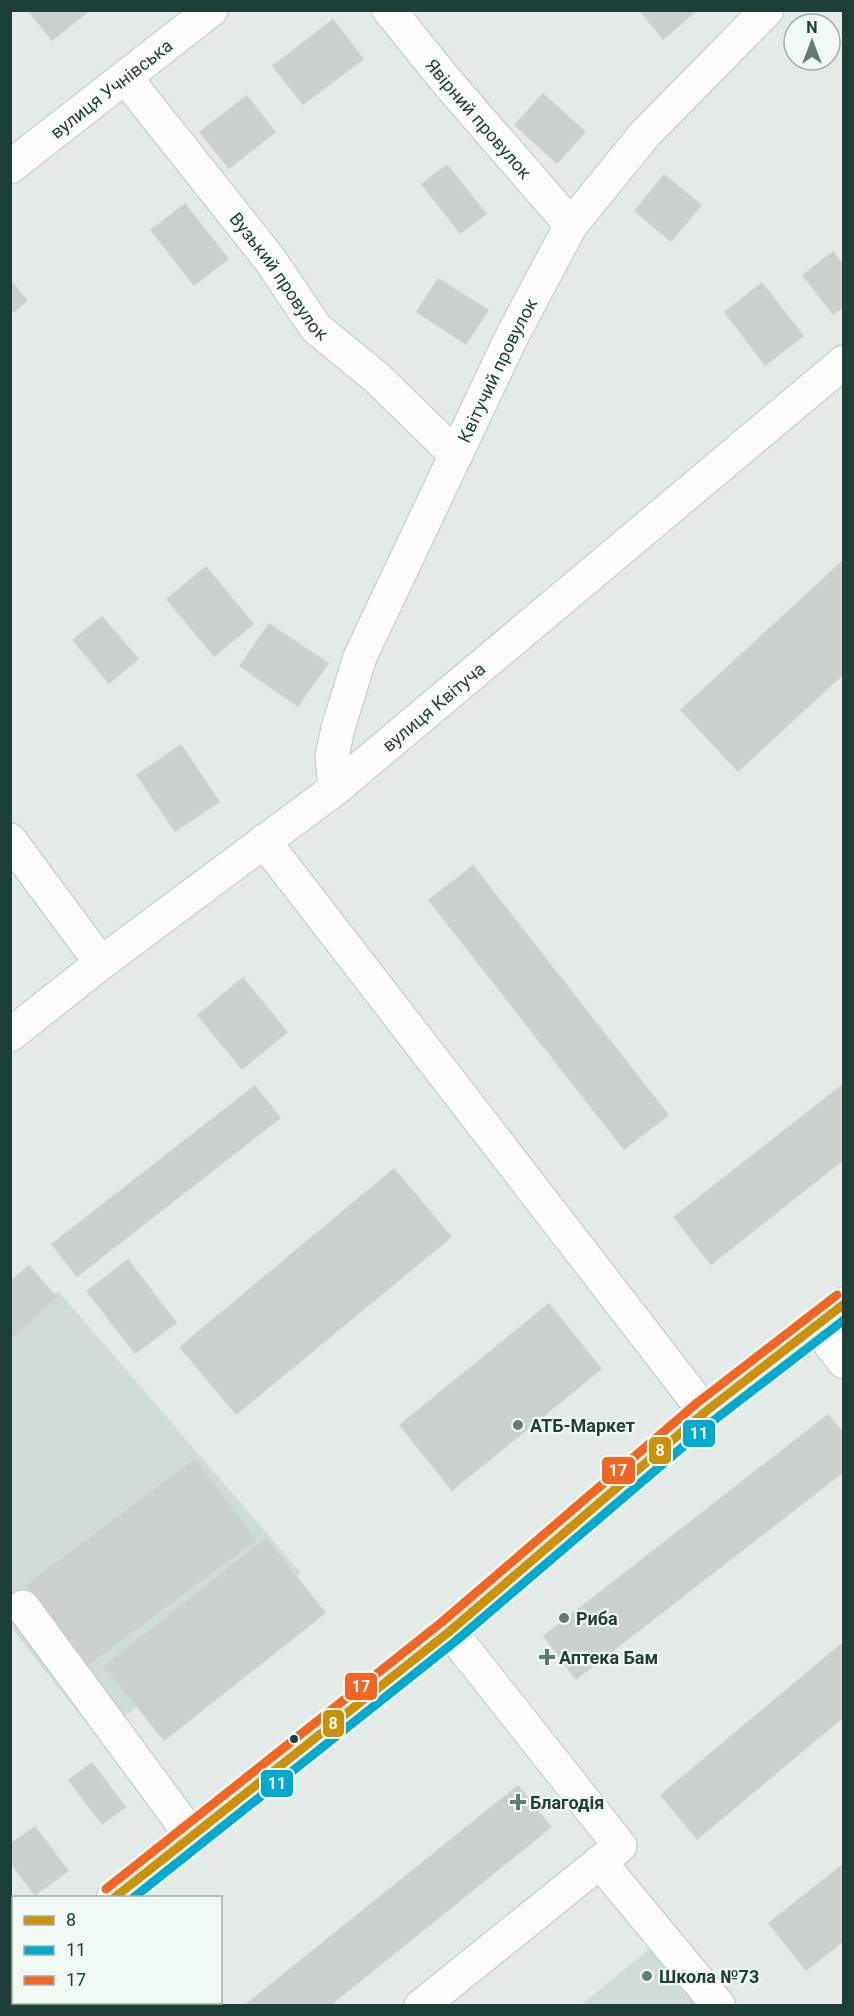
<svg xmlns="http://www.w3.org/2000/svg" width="854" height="2016" font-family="Roboto,sans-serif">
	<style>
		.built { fill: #d0dcd7 }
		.building { fill: #cad1ce }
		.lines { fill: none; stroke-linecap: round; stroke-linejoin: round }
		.minor-casing { stroke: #c0c7c4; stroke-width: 35 }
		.minor { stroke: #fbfcfb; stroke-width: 33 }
		.bus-1-casing { stroke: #f1f9f5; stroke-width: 14 }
		.bus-2-casing { stroke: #f1f9f5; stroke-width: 14 }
		.bus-3-casing { stroke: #f1f9f5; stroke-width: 14 }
		.bus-1 { stroke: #cc910b; stroke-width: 9 }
		.bus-2 { stroke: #00a9ce; stroke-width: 9 }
		.bus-3 { stroke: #f26522; stroke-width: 9 }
		.poi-dot { fill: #637b75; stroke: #f1f9f5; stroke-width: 2 }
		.bus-dot { fill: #1e3f37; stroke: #f1f9f5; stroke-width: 2 }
		.labels { text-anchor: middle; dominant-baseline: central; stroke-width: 4.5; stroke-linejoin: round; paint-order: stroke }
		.street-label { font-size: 18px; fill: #1e3f37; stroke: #f1f9f5 }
		.poi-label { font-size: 18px; font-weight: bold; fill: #1e3f37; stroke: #f1f9f5; text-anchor: start }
		.line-badge { stroke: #f1f9f5; stroke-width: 2 }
		.badge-label { font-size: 16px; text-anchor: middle; font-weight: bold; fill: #fff }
	</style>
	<rect width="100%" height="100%" fill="#e3eae7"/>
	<g class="built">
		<path d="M58 1291 301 1573 98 1738 11 1627V1330Z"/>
		<path d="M653 1946 701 2006H580Z"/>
	</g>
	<g class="building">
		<path d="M27 10H91L52 41Z"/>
		<path d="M639 10H698L663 40Z"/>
		<path d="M333 19 364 59 303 105 272 66Z"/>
		<path d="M543 93 586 132 557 164 514 125Z"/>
		<path d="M247 95 276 132 229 169 199 132Z"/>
		<path d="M447 164 487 214 460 234 421 184Z"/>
		<path d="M664 174 702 205 671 242 634 211Z"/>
		<path d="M185 203 229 259 194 286 150 230Z"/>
		<path d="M833 251 844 265V307L833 315 802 275Z"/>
		<path d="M438 278 489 310 466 345 416 312Z"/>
		<path d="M10 279 28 301 10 315Z"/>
		<path d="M762 282 804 336 765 366 724 312Z"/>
		<path d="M844 559V674L738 772 680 710Z"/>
		<path d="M206 566 254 624 214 657 166 599Z"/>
		<path d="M102 616 139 659 109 684 72 640Z"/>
		<path d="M269 623 329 663 298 707 239 666Z"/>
		<path d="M181 744 220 802 175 832 136 775Z"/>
		<path d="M473 865 669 1115 624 1150 428 900Z"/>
		<path d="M243 977 288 1032 242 1070 197 1015Z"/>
		<path d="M844 1083V1160L711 1265 673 1217Z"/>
		<path d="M255 1085 281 1118 77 1277 51 1244Z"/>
		<path d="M394 1168 452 1237 236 1415 179 1347Z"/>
		<path d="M128 1259 177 1323 135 1354 86 1291Z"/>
		<path d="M29 1265 57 1297 10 1339V1281Z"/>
		<path d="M549 1303 602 1369 452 1491 399 1425Z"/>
		<path d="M828 1414 844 1433V1472L576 1680 543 1636Z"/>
		<path d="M195 1459 256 1540 87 1666 26 1585Z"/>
		<path d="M266 1538 326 1613 164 1741 104 1666Z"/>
		<path d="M844 1641V1717L697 1840 660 1795Z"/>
		<path d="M92 1762 126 1807 102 1825 68 1780Z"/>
		<path d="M518 1785 552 1827 330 2006H243Z"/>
		<path d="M35 1826 69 1871 35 1896 10 1863V1844Z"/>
		<path d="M844 1863V1941L806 1971 768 1923Z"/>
	</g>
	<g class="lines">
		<defs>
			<g id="minor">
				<path id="s1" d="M389 10 448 83 571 225"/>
				<path id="s2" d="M125 77 271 261 316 328 376 377 456 455"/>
				<path id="s3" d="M10 167 211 10"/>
				<path id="s4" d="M335 789 332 757 338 728 360 657 512 336 571 225 645 134 767 10"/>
				<path d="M10 840 101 963"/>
				<path d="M264 841 705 1412"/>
				<path id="s5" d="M10 1035 101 963 335 789 844 362"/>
				<path d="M816 1325 844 1362"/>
				<path d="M23 1607 191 1835"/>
				<path d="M600 1862 719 2006"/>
				<path d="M113 1898 450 1631 705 1412 844 1304"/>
				<path d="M10 1979 14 1977"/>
				<path d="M421 2006 620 1846 450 1631"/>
			</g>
		</defs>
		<use href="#minor" class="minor-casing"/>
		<use href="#minor" class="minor"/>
		<defs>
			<path id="bus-1" d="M114 1898 450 1631 705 1412 844 1304"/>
			<path id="bus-2" d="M133 1898 457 1640 713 1421 844 1320"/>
			<path id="bus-3" d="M106 1889 442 1622 697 1403 837 1295"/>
		</defs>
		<use href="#bus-1" class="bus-1-casing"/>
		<use href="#bus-2" class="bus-2-casing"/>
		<use href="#bus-3" class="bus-3-casing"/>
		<use href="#bus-1" class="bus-1"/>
		<use href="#bus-2" class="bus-2"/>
		<use href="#bus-3" class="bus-3"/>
	</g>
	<g class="poi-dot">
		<circle cx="518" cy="1425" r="6"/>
		<circle cx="564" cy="1618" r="6"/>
		<path d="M544 1648h6v6h6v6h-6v6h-6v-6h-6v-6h6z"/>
		<path d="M515 1793h6v6h6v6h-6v6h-6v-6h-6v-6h6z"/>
		<circle cx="647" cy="1976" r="6"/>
	</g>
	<circle class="bus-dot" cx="294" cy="1739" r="5"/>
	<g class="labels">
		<g class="street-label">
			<text stroke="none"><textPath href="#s3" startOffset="128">вулиця Учнівська</textPath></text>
			<text stroke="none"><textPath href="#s1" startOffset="141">Явірний провулок</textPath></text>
			<text stroke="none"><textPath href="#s2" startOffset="252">Вузький провулок</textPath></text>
			<text stroke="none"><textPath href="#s4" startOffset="454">Квітучий провулок</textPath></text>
			<text stroke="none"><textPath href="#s5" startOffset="536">вулиця Квітуча</textPath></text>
		</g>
		<g class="poi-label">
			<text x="530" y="1425">АТБ-Маркет</text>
			<text x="576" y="1618">Риба</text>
			<text x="559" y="1657">Аптека Бам</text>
			<text x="530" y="1802">Благодія</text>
			<text x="659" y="1976">Школа №73</text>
		</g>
	</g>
	<g class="line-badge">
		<rect x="682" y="1419" width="34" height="29" rx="6" fill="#00a9ce"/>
		<rect x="648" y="1436" width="24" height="29" rx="6" fill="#cc910b"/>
		<rect x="601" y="1456" width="35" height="29" rx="6" fill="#f26522"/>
		<rect x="344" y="1672" width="34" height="29" rx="6" fill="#f26522"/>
		<rect x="322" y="1709" width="23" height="29" rx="6" fill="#cc910b"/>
		<rect x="260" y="1769" width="34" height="29" rx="6" fill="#00a9ce"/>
	</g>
	<g class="badge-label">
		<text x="699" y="1439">11</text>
		<text x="660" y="1456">8</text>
		<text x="618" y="1476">17</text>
		<text x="361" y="1692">17</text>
		<text x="333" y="1729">8</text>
		<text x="277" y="1789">11</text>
	</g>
	<rect width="854" height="2016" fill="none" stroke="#1e3f37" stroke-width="24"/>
	<rect x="12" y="1896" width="210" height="108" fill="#f1f9f5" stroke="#9dafa9" stroke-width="1.5"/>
	<rect x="24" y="1916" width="30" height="9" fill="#cc910b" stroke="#9dafa9" stroke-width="1.5"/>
	<text x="66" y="1926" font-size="18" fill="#1e3f37">8</text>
	<rect x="24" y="1946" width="30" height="9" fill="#00a9ce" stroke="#9dafa9" stroke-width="1.5"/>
	<text x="66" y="1956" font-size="18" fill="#1e3f37">11</text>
	<rect x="24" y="1976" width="30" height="9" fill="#f26522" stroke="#9dafa9" stroke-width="1.5"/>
	<text x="66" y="1986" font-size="18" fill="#1e3f37">17</text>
	<g transform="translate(812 42)"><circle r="28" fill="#f1f9f5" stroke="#9dafa9" stroke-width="1.5"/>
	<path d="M0-4.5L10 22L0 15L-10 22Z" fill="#637b75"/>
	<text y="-9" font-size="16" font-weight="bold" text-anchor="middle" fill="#1e3f37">N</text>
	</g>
</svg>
